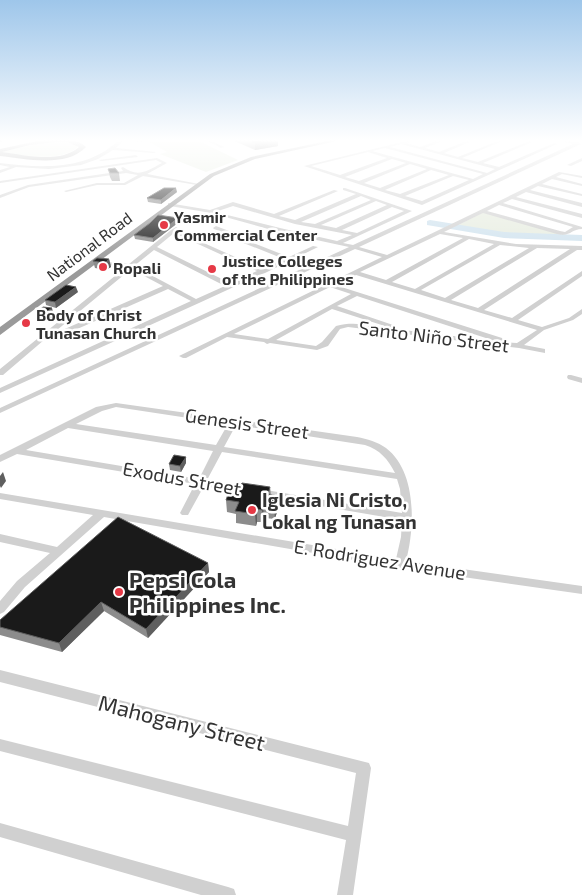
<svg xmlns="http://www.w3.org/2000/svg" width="582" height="895" font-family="'Exo 2',sans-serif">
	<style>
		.green { fill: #e6ecdf }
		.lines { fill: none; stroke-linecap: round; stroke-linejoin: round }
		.river { fill: #cfe2ee; fill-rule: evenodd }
		.minor { fill: #d0d0d0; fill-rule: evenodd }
		.highway { fill: #9a9a9a; fill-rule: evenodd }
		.wall { fill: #8c8c8c }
		.shaded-wall { fill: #5f5f5f }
		.building { fill: #1a1a1a; stroke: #5f5f5f }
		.poi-dot { fill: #e63946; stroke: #fff; stroke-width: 2 }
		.labels { text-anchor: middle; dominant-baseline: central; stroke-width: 5; stroke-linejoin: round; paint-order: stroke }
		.far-poi-label { font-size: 16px; font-weight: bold; fill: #333; stroke: #fff; text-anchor: start }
		.far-street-label { font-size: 16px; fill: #333; stroke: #fff }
		.street-label { font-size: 19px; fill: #333; stroke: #fff }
		.poi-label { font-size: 19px; font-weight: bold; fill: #333; stroke: #fff; text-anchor: start }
		.near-poi-label { font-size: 22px; font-weight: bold; fill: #333; stroke: #fff; text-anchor: start }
		.near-street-label { font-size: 22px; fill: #333; stroke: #fff }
	</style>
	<rect width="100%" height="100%" fill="#fff"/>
	<g class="green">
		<path d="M146 140H197L238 160 206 172 160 154 167 152Z"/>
		<path d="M65 142 77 145V148C57 163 23 155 0 152L41 143Z"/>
		<path d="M484 212 566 235 570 237 505 234 454 227Z"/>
	</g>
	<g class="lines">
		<path class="river" d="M430 220 504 232 582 235V241L504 238 427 225V221Z"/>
		<g class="minor">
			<path d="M116 140H137L143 141 141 142 123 141 116 148 156 152 154 153 113 150 98 159 81 165 49 169 16 167 0 173V170L10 167 0 165V163C42 168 85 171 118 141Z"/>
			<path d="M206 140H210L224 147 221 148Z"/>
			<path d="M321 140H325L329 142 327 143Z"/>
			<path d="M410 140H415L406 143 420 147 439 140H444L425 148 439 152 469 140H474L444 153 458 157 500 140H505L462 158 478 162 532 140H537L483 163 499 167 554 143 557 144 422 205 304 166ZM401 144 495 169 487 173 390 147ZM385 148 483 174 473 179 372 151ZM368 152 387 158 340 175 311 166ZM392 159 406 163 359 181 345 177ZM410 164 427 169 380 188 364 183ZM431 170 449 175 400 194 385 190ZM453 176 469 180 422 201 405 196Z"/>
			<path d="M557 140 578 142 581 144 359 247 387 255 559 172 582 176V178L562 174 556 177 582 184V186L552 179 542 184 582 194V196L538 186 530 190 582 203V207L526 192 516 197 582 214V218L512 199 503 203 582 227V229C571 229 571 237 557 234L483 213 444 232 516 244 582 246V250H577L484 310 512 318 582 271V276L518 320 542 327 569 318 582 309V314L573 320 544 330 524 345 545 349V353L519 348 348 327 340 329 328 346 317 350 270 343 267 344 264 342 227 337 186 358H183L179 356 382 257 355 249 0 413V408L349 247 279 232 211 213 170 206 168 205V203L210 210 233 202 274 214 334 190 338 191 279 216 295 220 356 194 343 190V188H345L412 211 343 243 353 245 573 144ZM361 196 371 200 315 224 301 222ZM376 201 387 205 336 228 321 225ZM499 205 573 227 565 232 560 231 487 211ZM233 206 295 224 352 235 337 241 280 228 215 212ZM392 207 404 211 357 233 342 230ZM440 234 463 238 386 280 360 272ZM469 239 494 244 415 289 392 282ZM500 245 529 248 445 298 421 290ZM537 248 570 249 478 308 451 300ZM356 275 537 330 517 343 501 342 503 340 502 338 335 285ZM330 287 351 294 268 339 234 334ZM357 296 495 341 395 329 397 327 396 326 337 306ZM332 309 391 328C372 326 354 321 336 326L322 342 316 346 276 340Z"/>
			<path d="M136 155 138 157 101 161 99 160Z"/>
			<path d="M157 158 167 163 147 174 199 184 197 185 143 176 125 185H97L66 192 64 191 97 183H124L138 175 126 173 29 187 0 198V195L28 185 123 171 121 168 123 167C138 178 147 171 162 163L156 160 0 183V181Z"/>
			<path d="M582 158V161L571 166 567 165Z"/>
			<path d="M216 226 229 231 230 234 289 257 313 246 318 247 265 273 262 274 199 303 0 393V388L191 301 168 289 50 341 44 340 3 375H0V369L126 267 99 264 97 263V261L129 264 171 230 176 227 179 229 177 231 262 269 284 259 226 236 225 233 214 229 213 228ZM174 233 257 271 230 283 157 247ZM154 250 225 286 196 299 134 266ZM131 269 163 286 51 335Z"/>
			<path d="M568 375H571L582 378V383L568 379 567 377Z"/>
			<path d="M116 403 230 419 234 417 238 420 357 437C367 439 378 442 386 448 417 472 415 527 406 561L582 586V594L400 568 104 517 25 587 4 612 0 614V601L17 581 50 553 0 542V534L57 547 93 515 0 499V493L396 559 401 537 402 520 204 486 188 515H182L180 513 195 484 17 454 0 462V455L96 407ZM116 407 228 424 216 445 76 424 102 411ZM236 425 365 445C380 450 388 459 395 473L224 447ZM68 428 213 451 199 479 26 450ZM222 452 397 479 400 489 402 513 207 480Z"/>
			<path d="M0 670 369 763 371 768 353 895H337L346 840 0 751V739L348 826 356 773 0 682Z"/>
			<path d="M0 823 228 887 234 889 236 895H201L0 837Z"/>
		</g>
		<g class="highway">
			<path d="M0 140H5L0 142Z"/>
			<path d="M42 140C57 140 74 136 86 147 66 168 26 159 0 156V149ZM56 142H67L79 147C60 164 25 155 2 152L30 145Z"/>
			<path d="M332 140H341L255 159 214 176 0 335V327L210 174 251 157Z"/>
		</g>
	</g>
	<g class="wall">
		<path d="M232 140H278V146L255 150Z"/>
		<path d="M108 169 119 173 120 181H112L110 177Z"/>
		<path d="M177 192 161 204 148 202 147 198Z"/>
		<path d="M178 218 179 222 153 242 135 239 134 235Z"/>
		<path d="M109 259 111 267 106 270 95 268 93 261Z"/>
		<path d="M78 292 56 308 46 305 45 300Z"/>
		<path d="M43 307 54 316 47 322 39 320 37 312Z"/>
		<path d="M186 463 181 472 170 470 169 464Z"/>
		<path d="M270 487 271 495 278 496V508L275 519 264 518 262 522H257L256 526 236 523V514L227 512 226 500 239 490Z"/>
		<path d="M208 563 209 572 148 638 104 611 62 652 0 635V620Z"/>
	</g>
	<g class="shaded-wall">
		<path d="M270 140H278V146L255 150V143Z"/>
		<path d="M176 188 177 192 161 204V200Z"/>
		<path d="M178 218 179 222 153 242V238Z"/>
		<path d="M109 259 111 267 106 270 105 263Z"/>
		<path d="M76 287 78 292 56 308 55 302Z"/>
		<path d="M52 308 54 316 47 322 45 313Z"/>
		<path d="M186 457V463L181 472 180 466Z"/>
		<path d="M3 472 6 481 1 488 0 486V476Z"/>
		<path d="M278 496V508L275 519 274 507Z"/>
		<path d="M263 505 264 518 262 522V510Z"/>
		<path d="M257 509V522L256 526 255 514Z"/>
		<path d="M208 563 209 572 148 638 146 629Z"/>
		<path d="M101 602 104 611 62 652 59 643Z"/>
	</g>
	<g class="building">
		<path d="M248 140H270L255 143Z"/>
		<path d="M115 168 119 173H110L108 169Z"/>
		<path d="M164 188H176L161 200 147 198Z"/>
		<path d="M158 215 178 218 153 238 134 235 150 223Z"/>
		<path d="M97 258 109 259 105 263 93 261Z"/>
		<path d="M66 285 76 287 55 302 45 300Z"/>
		<path d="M43 307 52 308 45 313 37 312Z"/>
		<path d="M174 455 186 457 180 466 169 464Z"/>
		<path d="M242 483 270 487 268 494 278 496 274 507 263 505 262 510 257 509 255 514 235 511 239 502 226 500 230 489 239 490Z"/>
		<path d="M118 517 208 563 146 629 101 602 59 643 0 627V620Z"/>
	</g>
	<linearGradient id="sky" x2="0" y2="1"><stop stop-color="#9ec6ea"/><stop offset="0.53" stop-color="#fff"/><stop offset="1" stop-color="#fff" stop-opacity="0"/></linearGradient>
	<rect width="582" height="265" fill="url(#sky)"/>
	<g class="poi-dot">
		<circle cx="164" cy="225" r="5"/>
		<circle cx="103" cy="267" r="5"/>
		<circle cx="212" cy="269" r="5"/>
		<circle cx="26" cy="323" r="5"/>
		<circle cx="252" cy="510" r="5"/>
		<circle cx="119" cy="592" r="5"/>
	</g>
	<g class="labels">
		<g class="far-poi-label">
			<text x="174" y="216">Yasmir<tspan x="174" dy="18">Commercial Center</tspan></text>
			<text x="222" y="260">Justice Colleges<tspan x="222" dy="18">of the Philippines</tspan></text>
			<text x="113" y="267">Ropali</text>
			<text x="36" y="314">Body of Christ<tspan x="36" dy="18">Tunasan Church</tspan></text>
		</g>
		<g class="far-street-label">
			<text transform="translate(89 246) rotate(-37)">National Road</text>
		</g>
		<g class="street-label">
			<text transform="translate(434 336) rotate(7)">Santo Niño Street</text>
			<text transform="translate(247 423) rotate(8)">Genesis Street</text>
			<text transform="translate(182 478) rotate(10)">Exodus Street</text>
			<text transform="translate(380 559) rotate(9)">E. Rodriguez Avenue</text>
		</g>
		<g class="poi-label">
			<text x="262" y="499">Iglesia Ni Cristo,<tspan x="262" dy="22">Lokal ng Tunasan</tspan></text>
		</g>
		<g class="near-poi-label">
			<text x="129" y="579">Pepsi Cola<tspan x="129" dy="25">Philippines Inc.</tspan></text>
		</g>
		<g class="near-street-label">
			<text transform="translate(182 722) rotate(14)">Mahogany Street</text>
		</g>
	</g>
</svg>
